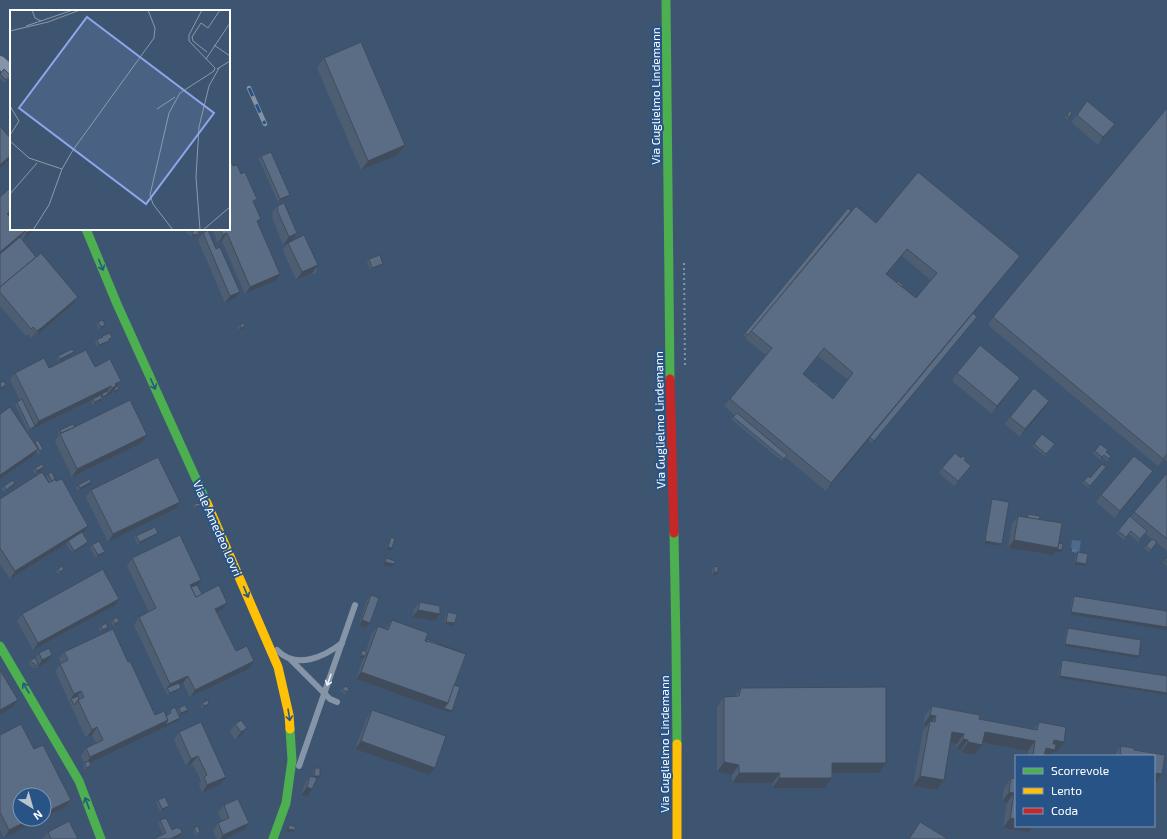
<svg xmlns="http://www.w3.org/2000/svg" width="1167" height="839" font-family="'Exo 2',sans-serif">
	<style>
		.water { fill: url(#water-ripples) }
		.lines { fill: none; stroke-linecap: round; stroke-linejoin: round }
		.path { stroke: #8595a7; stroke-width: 2; stroke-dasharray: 2 3; stroke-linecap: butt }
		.lane { stroke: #8595a7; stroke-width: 6 }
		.street { stroke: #8595a7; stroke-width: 12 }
		.fast { stroke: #4caf50; stroke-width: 9 }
		.slow { stroke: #ffc107; stroke-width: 9 }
		.jam { stroke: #c62828; stroke-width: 9 }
		.rail-casing { stroke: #8593a5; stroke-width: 4.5 }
		.rail { stroke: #285387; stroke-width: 3; stroke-dasharray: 9; stroke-linecap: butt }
		.wall { fill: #4e5e72; fill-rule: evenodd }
		.shaded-wall { fill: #404c5c }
		.building { fill: #5b6d84; stroke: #404c5c; fill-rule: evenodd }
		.oneway { stroke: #2a5884 }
		.oneway2 { stroke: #edeff2 }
		.labels { text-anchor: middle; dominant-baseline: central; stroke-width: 4; stroke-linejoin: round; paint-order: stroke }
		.street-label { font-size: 12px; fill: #fff; stroke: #285387 }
		.inset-road { fill: none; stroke: #8b99aa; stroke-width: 1 }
		.view { fill: #8ea6ec; fill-opacity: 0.15; stroke: #8ea6ec; stroke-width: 2 }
		.inset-edge { fill: none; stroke: #fff; stroke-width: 2 }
	</style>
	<defs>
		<pattern id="water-ripples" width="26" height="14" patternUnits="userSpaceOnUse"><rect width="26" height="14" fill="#4d6a8d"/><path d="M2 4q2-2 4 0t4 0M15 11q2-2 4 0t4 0" fill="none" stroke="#68809e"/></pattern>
	</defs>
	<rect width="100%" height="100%" fill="#3e5571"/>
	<path class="water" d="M1072 540 1081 541 1079 553 1072 552V548H1071Z"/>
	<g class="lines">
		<path class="path" d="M684 263 685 365"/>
		<g class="lane">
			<path d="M277 650C296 670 324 657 342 643"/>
			<path d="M290 659 330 699 337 702"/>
			<path d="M299 766 355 605"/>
		</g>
		<path class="street" d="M0 62 11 72"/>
		<g class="fast">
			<path d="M666 0 670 379"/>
			<path d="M86 229 117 304 207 503"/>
			<path d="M674 533 676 644 677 744"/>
			<path d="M0 646 79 781 101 839"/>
			<path d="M273 839 286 803 292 760 290 729"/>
		</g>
		<g class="slow">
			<path d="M207 503 278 667 289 715 290 729"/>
			<path d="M677 744V839"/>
		</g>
		<path class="jam" d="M670 379 674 533"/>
		<defs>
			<path id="rail" d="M249 88 265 124"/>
		</defs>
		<use href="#rail" class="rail-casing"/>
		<use href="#rail" class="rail"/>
	</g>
	<g class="wall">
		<path d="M324 58 405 145 398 155 361 170 317 68Z"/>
		<path d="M0 74 9 79 4 83 0 78Z"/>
		<path d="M1167 108V462L1164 459 1158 466 988 325 993 317Z"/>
		<path d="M1072 113 1067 120 1065 117 1067 115Z"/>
		<path d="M1077 115 1115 124 1098 145 1071 122Z"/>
		<path d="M261 156 288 197 278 202 259 159Z"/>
		<path d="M233 166 254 203 258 223 275 281 245 294 222 241 218 243 212 229H229Z"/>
		<path d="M11 187V229H36L22 240 72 305 35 337 34 336 31 338 28 334 26 336 0 306V197Z"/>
		<path d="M277 206 292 241 283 245 272 217 273 216 272 213Z"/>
		<path d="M851 211 876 223 1015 263 973 313 872 443 868 440 826 491 785 457 782 461 731 419 735 415 724 406 730 399 766 355 746 339 747 338 743 335ZM902 256 931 280 916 298 887 274ZM818 356 848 380 833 399 803 374Z"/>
		<path d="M187 229H197L199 234 197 236 191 237 190 235 191 234 188 235 186 230Z"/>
		<path d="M203 233 216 249 234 299 225 303 198 240Z"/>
		<path d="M288 243 318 265 316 268 317 271 315 274H313L312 273 296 280 283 250Z"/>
		<path d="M369 259 381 266 370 270 367 262Z"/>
		<path d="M98 322 104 327 99 330 97 325Z"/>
		<path d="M240 325 245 326 244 329 239 330 238 327Z"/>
		<path d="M102 336 112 338 107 343 97 347 95 342 97 339 101 338Z"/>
		<path d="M74 352 72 355 58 362 57 358 58 356Z"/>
		<path d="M95 367 121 381 118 386 117 392 113 394 112 393 111 394 102 399 101 401 93 405 91 401 92 400 28 431 15 404 17 402 20 400 10 380 15 373 49 368Z"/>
		<path d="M957 373 1015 385 992 414 952 381Z"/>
		<path d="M1049 401 1044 409 1020 437 1005 424 1010 417Z"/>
		<path d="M75 427 142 443 72 477 55 441 59 435 58 433 60 430Z"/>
		<path d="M35 442 42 451 38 454 36 451 33 456 34 443Z"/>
		<path d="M1034 444 1053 447 1045 456 1032 446Z"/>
		<path d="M1100 444 1106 452 1111 456 1107 461 1102 457 1100 460 1093 453Z"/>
		<path d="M965 461 971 466 954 486 939 473 942 468Z"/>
		<path d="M1106 467 1089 488 1082 483 1084 481 1090 478Z"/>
		<path d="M35 468 42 470 36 474 33 471Z"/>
		<path d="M1153 471 1148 479 1115 518 1096 502 1101 495Z"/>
		<path d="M1167 473V551L1157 543 1149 552 1144 548 1152 539 1145 533 1138 542 1129 534 1124 540 1116 533 1130 516 1131 517Z"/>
		<path d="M48 474 56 481 88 526 83 533 88 542 86 545 73 553 66 544 10 579 0 564V499L49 483H50L46 477Z"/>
		<path d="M78 485H90L78 491 76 488Z"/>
		<path d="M4 486H13L4 492 2 489Z"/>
		<path d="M91 490 175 509 108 542 86 497Z"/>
		<path d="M992 499 1000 546 984 544 991 501Z"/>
		<path d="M194 503 203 504 201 506 195 509 193 506Z"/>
		<path d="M1028 514 1039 520 1059 543 1062 550 1060 553 1055 552 1053 555 1008 548 1012 523 1018 516 1026 517Z"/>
		<path d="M158 533 156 535 138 545 134 538 136 536Z"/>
		<path d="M391 537 392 548 390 551 386 549 390 540Z"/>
		<path d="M92 545 103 554 96 558 90 548Z"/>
		<path d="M1078 552 1085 566 1074 565 1076 555Z"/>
		<path d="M1167 557V566L1163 562Z"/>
		<path d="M132 558 197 585 202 594 227 603 222 610 217 613 236 651 254 661 249 669 190 697 183 683 179 685V690L168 695 165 691 134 625 139 617 149 612 127 566Z"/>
		<path d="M714 566 718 572 716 575H712V569Z"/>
		<path d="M58 569H64L63 571 58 574 56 571Z"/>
		<path d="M109 578 108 579 118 602 116 605 33 650 17 621 22 614Z"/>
		<path d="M371 595 370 623 366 628 359 625 367 600Z"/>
		<path d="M1074 596 1167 611 1070 614 1072 598Z"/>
		<path d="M420 602 440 614 435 621 412 617 414 609Z"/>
		<path d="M448 612 455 623 453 626 444 624 446 615Z"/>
		<path d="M113 620 119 621 117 624 113 626 111 622Z"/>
		<path d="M392 620 426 641 427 639 454 685 450 713 356 679 363 659 359 658 361 653 362 650 366 651 372 633 378 626 386 629Z"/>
		<path d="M101 626 106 630 101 632 99 628Z"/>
		<path d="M1068 628 1139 656 1137 658 1064 646 1066 630Z"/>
		<path d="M64 652 128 662 155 715 166 716 169 714 168 713 170 710 180 718 178 721 90 762 91 765 89 768 85 770 83 766 84 763 81 756 86 748 96 744 92 735 86 738 55 671 61 664 59 659Z"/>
		<path d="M39 653 52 655 47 662 37 668V667L33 668 32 665 30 666 29 663 30 660 35 658Z"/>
		<path d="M1062 660 1167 676V695L1058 678 1061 662Z"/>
		<path d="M741 688 886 763 879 773H832L825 788H772L773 783H732V775L717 772V707L724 697 735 696Z"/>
		<path d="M342 689H349L345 695 340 691Z"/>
		<path d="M202 703 207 706 202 709 201 705Z"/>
		<path d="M932 706 979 719 1034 729 1039 722 1064 742 1057 752H1053L1050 756H1028V751L983 743 975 755 961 752V750L956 749 957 744 950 743 944 780 937 790 913 786 923 731 927 726 923 725 925 716Z"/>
		<path d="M179 708 186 713 179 716 177 711Z"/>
		<path d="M372 710 429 775 355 749 367 718Z"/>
		<path d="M235 724 247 728 241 736 235 740 230 731Z"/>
		<path d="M179 732 221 784 202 793 199 784 201 781 192 763 186 766 174 740Z"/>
		<path d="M0 735 34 749 71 800 65 807 20 819 4 838 0 830Z"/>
		<path d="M1121 746 1134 748V750L1165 755 1162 774 1157 782H1154V756H1116V753Z"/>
		<path d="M315 768 318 779H316L307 797 301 795 305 783 310 776 313 777V770Z"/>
		<path d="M1011 778 1028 832 1003 828 1007 803 1002 802 1004 788Z"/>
		<path d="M158 800 167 808 160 812 156 802Z"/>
		<path d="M224 805 249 823 244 830 225 839H217L213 831 218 823 222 821 218 813Z"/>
		<path d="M160 820 172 830 181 836 174 839H153L163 834 158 823Z"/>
		<path d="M194 828 199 834 195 836 193 831Z"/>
		<path d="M48 832 78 839H42Z"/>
	</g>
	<g class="shaded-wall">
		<path d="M1115 124 1109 131 1098 145 1103 137Z"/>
		<path d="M405 145 398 155 361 170 368 161Z"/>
		<path d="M11 155V158L0 168V165Z"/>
		<path d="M290 195 288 197 278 202 280 199Z"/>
		<path d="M11 211V213L2 221 7 214Z"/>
		<path d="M32 229H36L22 240 27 233Z"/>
		<path d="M25 231 20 238 0 255V252Z"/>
		<path d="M227 233 222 241 218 243 223 235Z"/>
		<path d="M297 233 292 241 283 245 289 237Z"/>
		<path d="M199 234 197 236 191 237 193 235Z"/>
		<path d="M907 249 902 256 881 281 886 274Z"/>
		<path d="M1020 256 1015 263 826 491 831 483Z"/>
		<path d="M383 264 381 266 370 270 372 268Z"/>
		<path d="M318 265 312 273 296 280 302 272Z"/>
		<path d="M280 274 275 281 245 294 250 287Z"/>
		<path d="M240 292 234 299 225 303 230 296Z"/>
		<path d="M78 297 72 305 35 337 40 329Z"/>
		<path d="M105 325 104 327 99 330 101 327Z"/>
		<path d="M245 326 244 329 239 330 241 328Z"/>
		<path d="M39 329 34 336 31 338 37 331Z"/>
		<path d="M112 338 107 343 97 347 99 345Z"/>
		<path d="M74 352 72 355 58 362 60 359Z"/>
		<path d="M1020 378 1015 385 992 414 997 406Z"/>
		<path d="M121 381 111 394 102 399 101 401 93 405 95 402 102 399 103 397 108 394 115 384Z"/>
		<path d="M6 385 4 388 0 390 1 388Z"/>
		<path d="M111 386 106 394H102L100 396 93 399 92 400 28 431 30 429 35 426 39 421Z"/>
		<path d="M119 389 117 392 113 394 114 391Z"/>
		<path d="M1049 401 1044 409 1020 437 1025 429Z"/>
		<path d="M147 435 142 443 72 477 77 469Z"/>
		<path d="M38 449 33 456 0 479V475Z"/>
		<path d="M44 467 42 470 36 474 37 471Z"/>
		<path d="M1153 471 1148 479 1115 518 1120 511Z"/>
		<path d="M91 482 90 485 78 491 80 488Z"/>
		<path d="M15 483 13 486 4 492 6 490Z"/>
		<path d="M180 502 175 509 108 542 113 534Z"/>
		<path d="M203 504 201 506 195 509 196 507Z"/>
		<path d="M88 526 83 534 68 541 66 544 10 579 15 571Z"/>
		<path d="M158 533 156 535 138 545 140 542Z"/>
		<path d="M1014 540 1058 548 1062 550 1060 553 1055 552 1053 555 1008 548Z"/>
		<path d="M985 541 1002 544 1000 546 984 544Z"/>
		<path d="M88 542 86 545 73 553 74 551Z"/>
		<path d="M388 547 392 548 390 551 386 549Z"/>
		<path d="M105 552 103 554 96 558 98 555Z"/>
		<path d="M385 562 394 564 392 567 383 565Z"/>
		<path d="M1076 562 1086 564 1085 566 1074 565Z"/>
		<path d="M64 569 63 571 58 574 60 572Z"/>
		<path d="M714 572H718L716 575H712Z"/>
		<path d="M201 580 196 587 186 590 190 585Z"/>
		<path d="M119 599 116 603 118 602 116 605 114 606 33 650 38 643Z"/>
		<path d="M227 603 222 610 210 616 215 609Z"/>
		<path d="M418 610 440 614 435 621 412 617Z"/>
		<path d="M1071 612 1167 627V630L1070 614Z"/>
		<path d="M362 620 370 623 366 628 359 625Z"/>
		<path d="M119 621 117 624 113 626 115 624Z"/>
		<path d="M446 622 455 623 453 626 444 624Z"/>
		<path d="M108 627 106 630 101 632 103 630Z"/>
		<path d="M1065 644 1139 656 1137 658 1064 646Z"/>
		<path d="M52 655 47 662 37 668 42 660Z"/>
		<path d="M361 655 365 656 363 659 359 658Z"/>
		<path d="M254 661 249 669 190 697 195 690Z"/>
		<path d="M361 672 448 703 452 711 450 713 356 679Z"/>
		<path d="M188 676 183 683 168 690 167 688 165 691 170 684Z"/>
		<path d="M1060 676 1167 693V695L1058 678Z"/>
		<path d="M181 688 179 690 168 695 170 693Z"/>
		<path d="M81 691 76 698 71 699 74 694Z"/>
		<path d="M18 700 13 707 0 715V710Z"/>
		<path d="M209 704 207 706 202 709 204 706Z"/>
		<path d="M188 710 186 713 179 716 181 713Z"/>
		<path d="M930 715 936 716 929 725 930 721 927 726 923 725Z"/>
		<path d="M180 718 178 721 85 765 90 757 168 720Z"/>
		<path d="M97 727 92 735 86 738 92 730Z"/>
		<path d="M247 728 241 736 235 740 241 732Z"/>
		<path d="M952 732 964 734 957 744 945 742Z"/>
		<path d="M985 732 1035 741 1028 751 978 742Z"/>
		<path d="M963 739 968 740 961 750 956 749Z"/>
		<path d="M1054 740 1064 742 1057 752H1053L1050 756H1040L1046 748Z"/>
		<path d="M361 741 435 768 429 775 355 749Z"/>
		<path d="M968 742 982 745 975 755 961 752Z"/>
		<path d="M198 756 192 763 186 766 191 759Z"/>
		<path d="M724 762 739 765 732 775 717 772Z"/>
		<path d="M832 763H886L879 773H825Z"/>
		<path d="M91 765 89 768 85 770 87 768Z"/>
		<path d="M739 773H780L773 783H732Z"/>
		<path d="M1154 773 1162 774 1157 782H1154Z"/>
		<path d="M314 776H320L318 779H313Z"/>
		<path d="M920 776 944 780 937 790 913 786Z"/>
		<path d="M226 777 221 784 202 793 207 785Z"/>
		<path d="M779 778H832L825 788H772Z"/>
		<path d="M307 787 312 789 307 797 301 795Z"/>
		<path d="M1009 792 1014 793 1007 803 1002 802Z"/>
		<path d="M71 800 65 807 44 818V813Z"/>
		<path d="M169 806 167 808 160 812 162 809Z"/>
		<path d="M1010 818 1016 819V826H1032L1028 832 1003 828Z"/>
		<path d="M31 819H41L4 838 9 830Z"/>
		<path d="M249 823 244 830 225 839H220L223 835Z"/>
		<path d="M288 829 294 830 293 833 286 831Z"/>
		<path d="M182 833 181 836 174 839H170Z"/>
	</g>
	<g class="building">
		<path d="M361 42 405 145 368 161 324 58Z"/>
		<path d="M4 69 11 76 6 80 0 74Z"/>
		<path d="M1087 101 1115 124 1103 137 1077 115Z"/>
		<path d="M1167 108V454L1163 459 993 317Z"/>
		<path d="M1070 111 1072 113 1069 117 1067 115Z"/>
		<path d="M0 126 11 139V155L0 165Z"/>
		<path d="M271 152 290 195 280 199 261 156Z"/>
		<path d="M229 156 233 166 237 165 241 174 245 172 257 199 253 201 261 219 257 221 280 274 250 287 227 233 223 235 220 229H229Z"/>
		<path d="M918 172 1020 256 831 483 730 399 772 348 751 331 856 206 876 223ZM907 249 937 273 916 298 886 274ZM824 348 853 373 833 399 803 374Z"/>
		<path d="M11 187V211L7 214 11 218V229H32L27 233 25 231 0 252V197Z"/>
		<path d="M284 203 297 233 289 237 277 210 278 209 277 206Z"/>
		<path d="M848 208 851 211 748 335 745 333Z"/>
		<path d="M189 229H197L199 234 193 235 192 232 194 231 190 232Z"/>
		<path d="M208 230 216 249 220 247 240 292 230 296 203 233Z"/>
		<path d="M304 235 318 265 302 272 288 243Z"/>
		<path d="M20 237 36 257 0 287V254Z"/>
		<path d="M41 253 78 297 40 329H39L37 331 33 327 31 329 0 292V287Z"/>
		<path d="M380 255 383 264 372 268 369 259Z"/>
		<path d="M898 281 903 285 902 287 896 282Z"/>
		<path d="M973 313 977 317 874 441 870 437Z"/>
		<path d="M103 320 105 325 101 327 98 322Z"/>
		<path d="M244 323 245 326 241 328 240 325Z"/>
		<path d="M110 333 112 338 109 339V341L99 345 97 339 103 337 102 336Z"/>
		<path d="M980 345 1020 378 997 406 957 373Z"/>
		<path d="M72 349 74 352 60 359 58 356Z"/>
		<path d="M86 350 95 367 110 359 121 381 115 384 116 386 112 388 111 386 39 421 15 373 44 358 49 368Z"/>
		<path d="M4 381 6 385 1 388 0 383Z"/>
		<path d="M814 381 819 386 818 387 813 382Z"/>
		<path d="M118 386 119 389 114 391V390L116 387Z"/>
		<path d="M1034 388 1049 401 1025 429 1010 417Z"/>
		<path d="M107 391 108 394 103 397 102 394Z"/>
		<path d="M101 395 102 398 95 402 93 399Z"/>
		<path d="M22 399 35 426 30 429 17 402Z"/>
		<path d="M130 400 147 435 77 469 60 434Z"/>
		<path d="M10 407 38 449 0 475V414Z"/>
		<path d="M737 413 787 455 784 459 733 417Z"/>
		<path d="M73 424 75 427 61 433 60 430Z"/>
		<path d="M1042 434 1055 444 1046 454 1034 444Z"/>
		<path d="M38 440 43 449 40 451 35 442Z"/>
		<path d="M1100 444 1108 450 1106 452 1111 456 1109 459 1104 455 1102 457 1095 451Z"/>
		<path d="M955 453 961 458 963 456 966 458 964 460 971 466 958 481 942 468Z"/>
		<path d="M1134 456 1153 471 1120 511 1101 495Z"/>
		<path d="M158 457 180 502 113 534 91 490Z"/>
		<path d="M42 464 44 467 37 471 35 468Z"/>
		<path d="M1102 464 1106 467 1090 486 1084 481 1088 476 1090 478Z"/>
		<path d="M42 472 49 483 55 479 56 481 62 479 88 526 15 571 0 548V499Z"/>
		<path d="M52 472 56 481 55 479 52 481 48 474Z"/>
		<path d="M1167 473V539L1134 512Z"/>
		<path d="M90 479 91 482 80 488 78 485Z"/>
		<path d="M13 480 15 483 6 490 4 486Z"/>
		<path d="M992 499 1009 502 1002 544 985 541Z"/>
		<path d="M194 503 203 504 196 507Z"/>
		<path d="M1028 514 1040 516 1039 520 1027 518Z"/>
		<path d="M1018 516 1062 523 1058 548 1014 540Z"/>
		<path d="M1130 516 1147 531 1140 539 1131 531 1126 537 1118 531Z"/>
		<path d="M155 527 158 533 140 542 136 536Z"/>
		<path d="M82 532 88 542 74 551 68 541Z"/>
		<path d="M180 535 201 580 190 585 196 597 219 585 227 603 215 609 236 651 247 646 254 661 195 690 188 676 170 684 139 617 156 608 132 558Z"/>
		<path d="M391 537 395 539 392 548 388 547Z"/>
		<path d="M1152 539 1157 542 1151 550 1146 546Z"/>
		<path d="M99 541 105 552 98 555 92 545Z"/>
		<path d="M1059 543 1063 544 1062 550 1057 549 1058 548Z"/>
		<path d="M1078 552 1088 554 1086 564 1076 562Z"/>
		<path d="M1167 557V562L1164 560Z"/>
		<path d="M386 558 395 561 394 564 385 562Z"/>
		<path d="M62 566 64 569 60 572 58 569Z"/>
		<path d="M714 566 718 567V572H714Z"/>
		<path d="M103 569 119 599 38 643 22 614Z"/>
		<path d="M105 571 109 578 108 579 104 572Z"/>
		<path d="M197 585 202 594 196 597 191 587Z"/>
		<path d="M371 595 379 598 370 623 362 620Z"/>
		<path d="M1074 596 1167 611V627L1071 612Z"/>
		<path d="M420 602 440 606V614L418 610Z"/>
		<path d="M448 612 457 614 455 623 446 622Z"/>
		<path d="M117 617 119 621 115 624 113 620Z"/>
		<path d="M392 620 428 633 425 641 428 642V641L466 654 448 703 361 672 378 626 388 630Z"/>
		<path d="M106 623 108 627 103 630 101 626Z"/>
		<path d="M1068 628 1141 640 1139 656 1065 644Z"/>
		<path d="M113 629 128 662 130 661 155 715 164 711 168 720 90 757 86 748 103 740 97 727 92 730 78 700 84 697 81 691 74 694 60 664 68 660 64 652Z"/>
		<path d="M427 639 464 653 428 641 427 642H426Z"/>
		<path d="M49 648 52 655 42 660 39 653Z"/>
		<path d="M362 650 367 652 365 656 361 655Z"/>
		<path d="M35 658 38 664 35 666 34 663H32L30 660Z"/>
		<path d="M1062 660 1167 676V693L1060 676Z"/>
		<path d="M0 670 18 700 0 710Z"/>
		<path d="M179 683 181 688 170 693 167 688Z"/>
		<path d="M454 685 460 687 452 711 444 708 448 703Z"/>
		<path d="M346 686 349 689 347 692 342 689Z"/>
		<path d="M886 687V763H832V778H779L780 773H739V765L724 762V697L739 696 741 688Z"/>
		<path d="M78 696 79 699 78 700 74 705 71 699Z"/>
		<path d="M208 700 209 704 204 706 202 703Z"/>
		<path d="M185 705 188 710 181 713 179 708Z"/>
		<path d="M932 706 980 715 979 719 1037 730 1039 722 1066 727 1064 742 1054 740 1053 744H1056L1055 750 1046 748 1044 756H1033L1035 741 985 732 982 745 968 742V740L963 739 964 734 952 732 944 780 920 776 930 721 935 722 936 716 930 715Z"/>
		<path d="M175 707 180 718 165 725 168 720 166 716 171 713 170 710Z"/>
		<path d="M372 710 446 736 435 768 361 741Z"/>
		<path d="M241 720 247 728 241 732 235 724Z"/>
		<path d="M201 722 226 777 207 785 204 777 207 775 198 756 191 759 179 732Z"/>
		<path d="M21 724 34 749 43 745 71 800 44 813V795H20V819H31L9 830 0 812V735Z"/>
		<path d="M1121 746 1134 748V750L1165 755 1162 774 1154 773V756H1123V755L1120 754Z"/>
		<path d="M89 761 91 765 87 768 84 763Z"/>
		<path d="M315 768H320V776H314Z"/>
		<path d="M310 776 317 778 312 789 307 787Z"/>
		<path d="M1011 778 1016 779V819L1010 818 1014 793 1009 792Z"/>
		<path d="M165 797 169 806 162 809 158 800Z"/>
		<path d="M238 799 249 823 223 835 218 823 229 818 224 805Z"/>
		<path d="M166 818 172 830 178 827 179 829 181 828 182 833 170 839H153L166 833 160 820Z"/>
		<path d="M69 821 78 839H51L48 832Z"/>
		<path d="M920 822 948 839H909Z"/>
		<path d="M289 825 296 827 294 830 288 829Z"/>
		<path d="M198 826 200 832 197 834 194 828Z"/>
	</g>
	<defs><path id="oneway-shaft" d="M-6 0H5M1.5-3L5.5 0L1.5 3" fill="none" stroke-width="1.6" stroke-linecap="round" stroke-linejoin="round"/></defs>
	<g class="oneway">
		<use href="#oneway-shaft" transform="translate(101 265) rotate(68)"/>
		<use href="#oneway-shaft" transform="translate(153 384) rotate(66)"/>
		<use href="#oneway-shaft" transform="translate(246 592) rotate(67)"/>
		<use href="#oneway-shaft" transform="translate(26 688) rotate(-121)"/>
		<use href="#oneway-shaft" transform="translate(289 715) rotate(81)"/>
		<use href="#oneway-shaft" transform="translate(87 803) rotate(-111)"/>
	</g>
	<use class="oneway2" href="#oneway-shaft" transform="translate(329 680) rotate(109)"/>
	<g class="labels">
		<g class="street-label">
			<text transform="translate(655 96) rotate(-90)">Via Guglielmo Lindemann</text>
			<text transform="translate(659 420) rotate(-91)">Via Guglielmo Lindemann</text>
			<text transform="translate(218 528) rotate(66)">Viale Amedeo Lovri</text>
			<text transform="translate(664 744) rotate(-90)">Via Guglielmo Lindemann</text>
		</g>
	</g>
	<g transform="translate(10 10)">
		<rect width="220" height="220" fill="#3e5571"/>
		<path class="inset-road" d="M22 0 25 8 31 11M192 0 179 25V31L205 58M16 16 63 0M0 21 38 12 70 0M204 35 220 46M197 42 183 31 182 27 191 13 198 18 210 0M196 49 220 13M207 59 220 51M0 96 9 111 0 125M147 99 165 87M220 123V162M0 131 19 148 52 159M0 184 27 153M23 220 39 195 52 159 63 140 144 28 145 18 138 0M163 220 143 194 140 185 159 103 170 83 204 61 205 58M190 220 186 167 189 117 199 76 209 58M193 220 220 197"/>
		<path class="view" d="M77 7 204 103 136 194 9 98Z"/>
		<rect width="220" height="220" class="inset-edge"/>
	</g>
	<rect x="1015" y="755" width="140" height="72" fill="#285387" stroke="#7e98b7"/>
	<rect x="1023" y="768" width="20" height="6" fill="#4caf50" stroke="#7e98b7"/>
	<text x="1051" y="775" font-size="12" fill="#ffffff">Scorrevole</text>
	<rect x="1023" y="788" width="20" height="6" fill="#ffc107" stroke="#7e98b7"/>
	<text x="1051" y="795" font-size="12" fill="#ffffff">Lento</text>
	<rect x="1023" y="808" width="20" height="6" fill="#c62828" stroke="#7e98b7"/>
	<text x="1051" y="815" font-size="12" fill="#ffffff">Coda</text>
	<g transform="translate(32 807) rotate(143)"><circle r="19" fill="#285387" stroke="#7e98b7"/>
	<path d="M0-3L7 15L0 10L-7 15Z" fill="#bbc4cd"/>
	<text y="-6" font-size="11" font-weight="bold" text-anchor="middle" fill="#ffffff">N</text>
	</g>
</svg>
